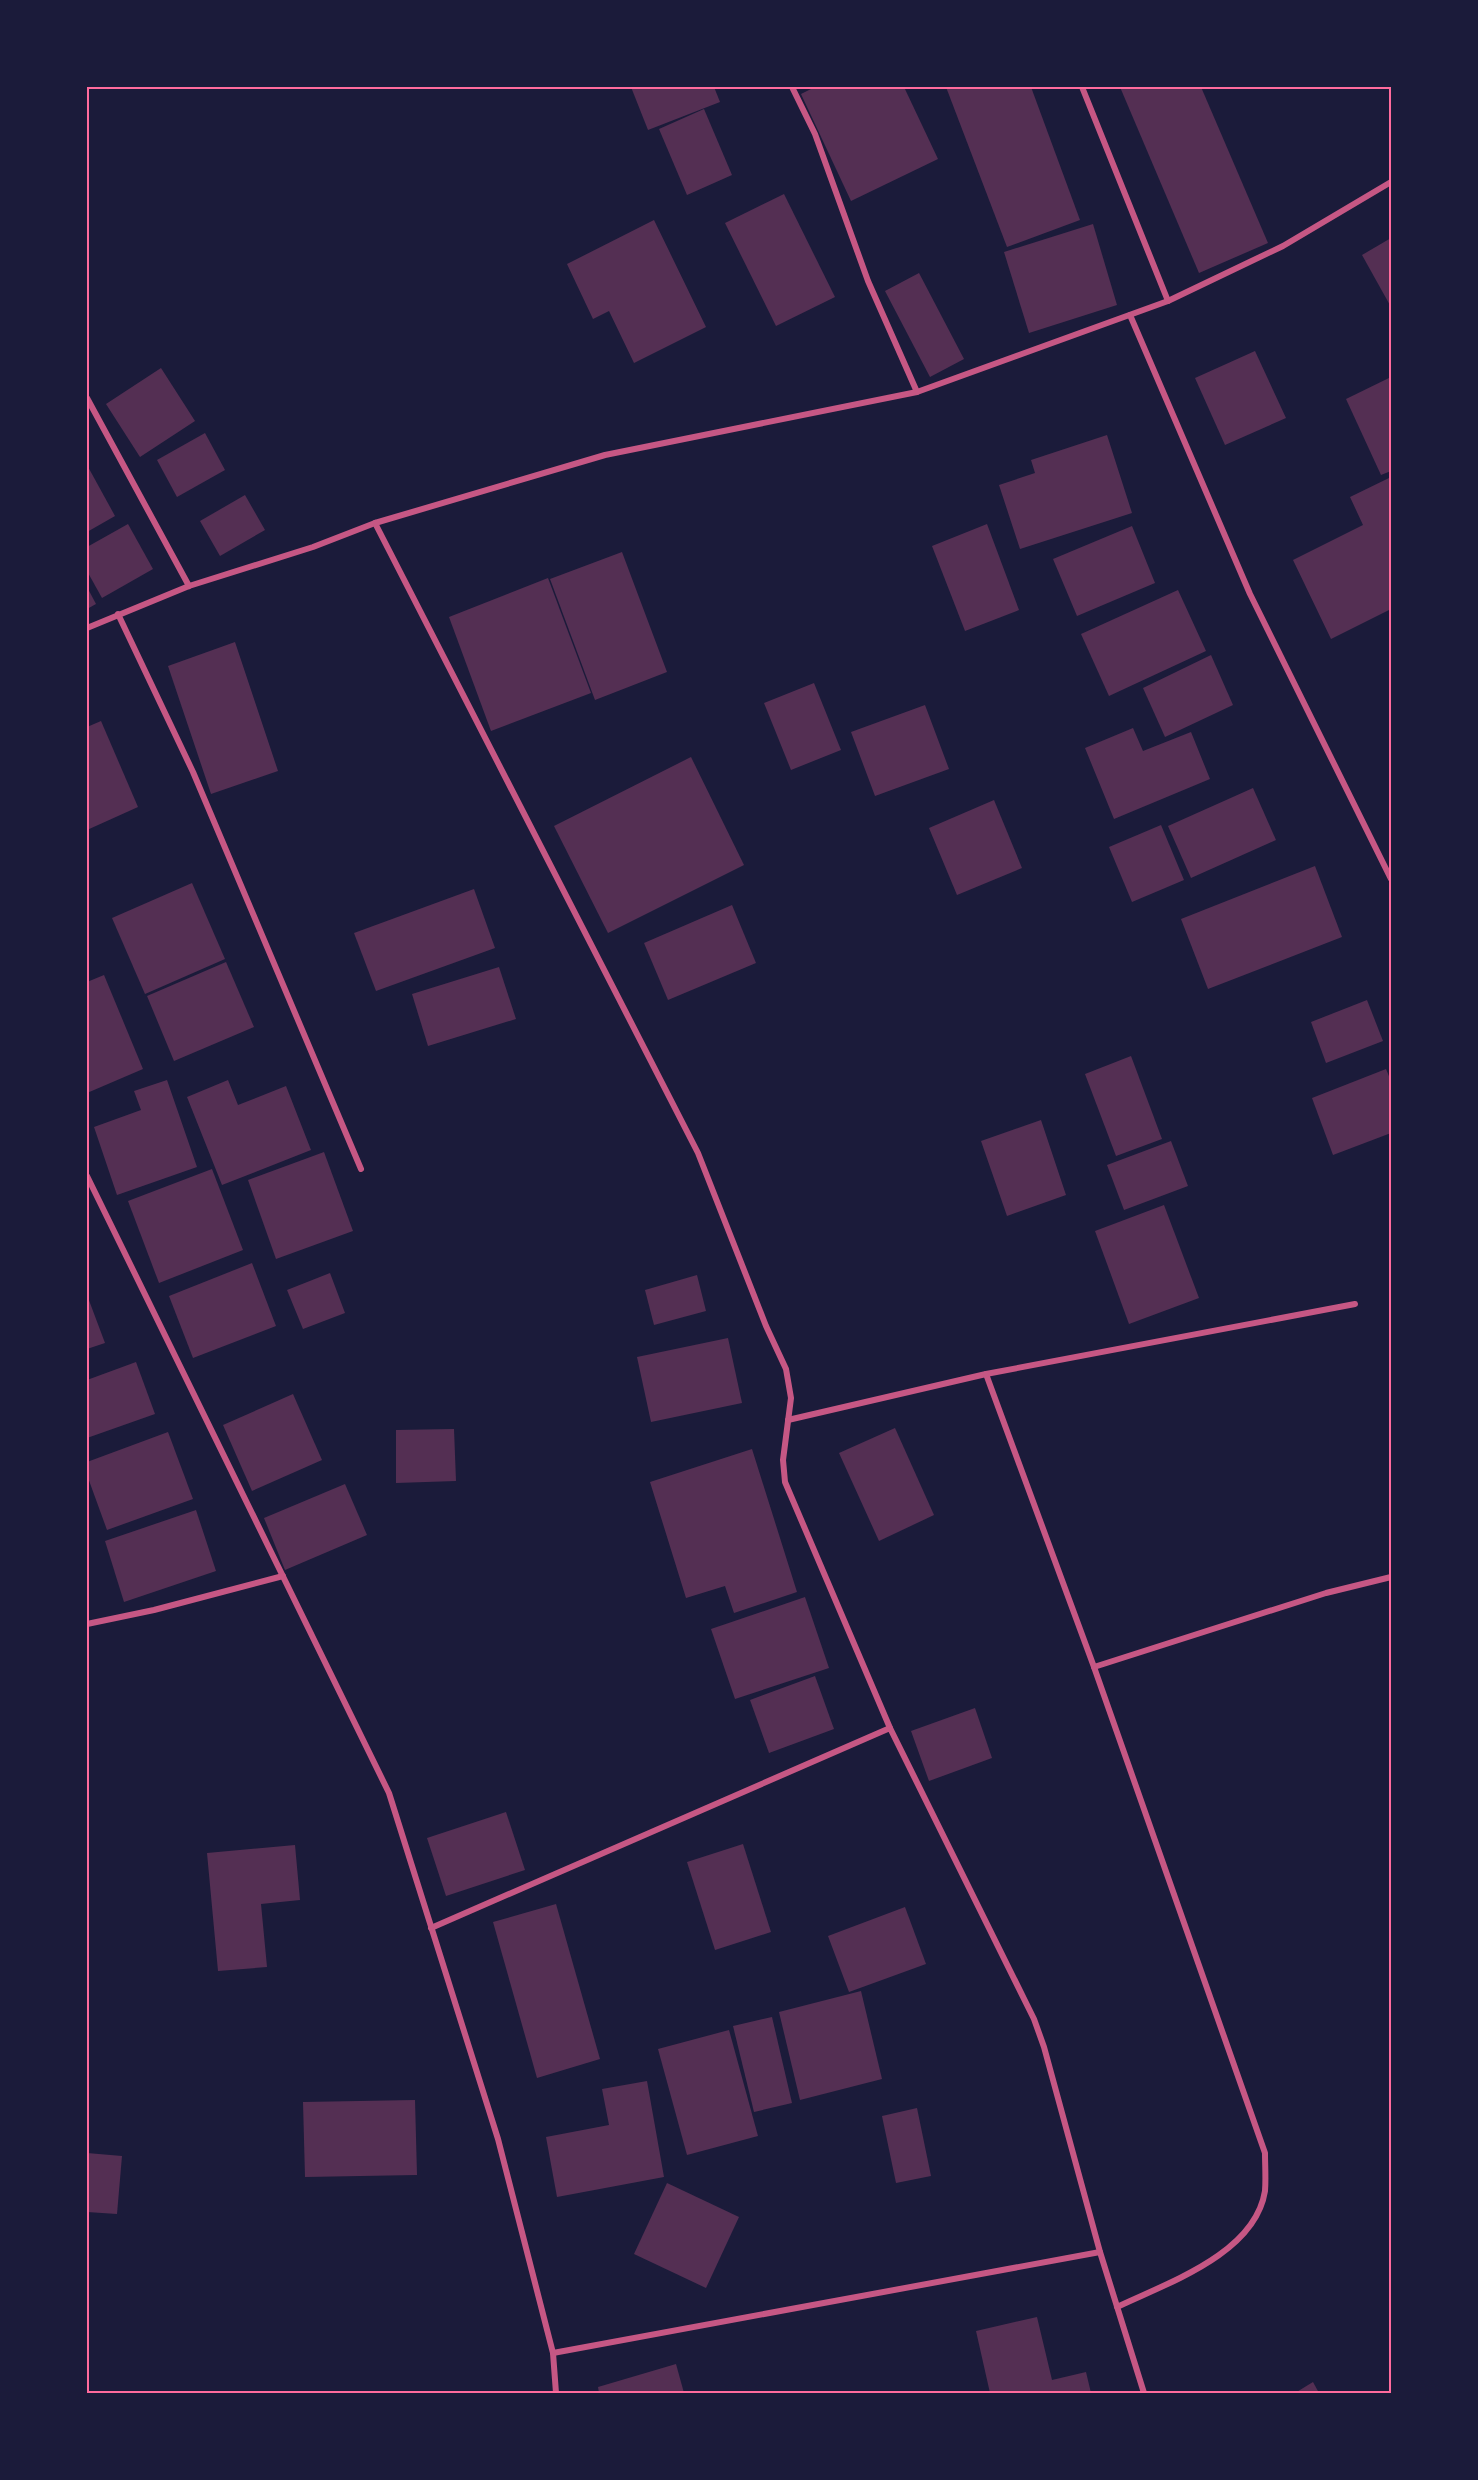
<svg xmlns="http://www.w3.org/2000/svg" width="1478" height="2480" font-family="'Alegreya Sans',sans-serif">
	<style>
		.building { fill: #542f53 }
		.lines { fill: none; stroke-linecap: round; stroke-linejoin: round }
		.minor { stroke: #c65784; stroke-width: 6 }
		.neatline { fill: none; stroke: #ff6b9d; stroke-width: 2 }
	</style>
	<rect width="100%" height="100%" fill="#1b1b3a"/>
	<g class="building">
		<path d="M631 87H714L720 102 648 130Z"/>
		<path d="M815 87H904L938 159 851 201 801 94Z"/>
		<path d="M946 87H1031L1080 220 1007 247Z"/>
		<path d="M1120 87H1201L1268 243 1199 273Z"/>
		<path d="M704 109 732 175 687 195 659 129Z"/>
		<path d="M784 194 835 297 776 326 725 223Z"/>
		<path d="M654 220 706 327 634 363 609 311 593 319 567 264Z"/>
		<path d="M1093 224 1117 305 1029 333 1004 252Z"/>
		<path d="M1391 238V307L1362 255Z"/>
		<path d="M919 273 964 359 930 377 885 291Z"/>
		<path d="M1255 351 1286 418 1225 445 1195 378Z"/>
		<path d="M161 368 195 421 140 457 106 404Z"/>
		<path d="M1391 377V471L1381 475 1346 399Z"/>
		<path d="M205 433 225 470 177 497 157 460Z"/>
		<path d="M1107 435 1132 513 1020 549 999 485 1035 473 1031 460Z"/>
		<path d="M87 465 115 516 87 532Z"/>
		<path d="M1389 478 1391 609 1331 639 1293 560 1363 525 1350 497Z"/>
		<path d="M245 495 265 530 220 556 200 521Z"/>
		<path d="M128 524 153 569 102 598 87 571V547Z"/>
		<path d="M987 524 1019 610 965 631 932 546Z"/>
		<path d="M1132 526 1155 583 1077 616 1053 559Z"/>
		<path d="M622 552 667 672 595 700 550 579Z"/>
		<path d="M548 578 591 693 491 731 449 617Z"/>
		<path d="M87 587 96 604 87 609Z"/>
		<path d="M1178 590 1206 651 1109 696 1081 634Z"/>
		<path d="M235 642 278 771 211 794 168 666Z"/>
		<path d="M1211 655 1233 705 1165 737 1143 688Z"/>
		<path d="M814 683 841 750 791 770 764 703Z"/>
		<path d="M925 705 949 769 875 796 851 732Z"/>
		<path d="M101 721 138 807 87 830V727Z"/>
		<path d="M1133 728 1143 751 1191 732 1210 779 1114 819 1085 748Z"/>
		<path d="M691 757 744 865 608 933 554 826Z"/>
		<path d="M1253 788 1276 840 1191 878 1168 826Z"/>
		<path d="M994 800 1022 868 957 895 929 828Z"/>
		<path d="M1161 825 1184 880 1132 902 1109 847Z"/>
		<path d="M1315 866 1342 937 1208 989 1181 919Z"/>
		<path d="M192 883 225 959 145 994 112 918Z"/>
		<path d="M474 889 495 948 376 991 354 933Z"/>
		<path d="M732 905 756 963 668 1000 644 943Z"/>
		<path d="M226 962 254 1027 174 1061 147 996Z"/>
		<path d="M499 967 516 1019 428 1046 412 994Z"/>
		<path d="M104 975 143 1069 87 1093V982Z"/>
		<path d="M1367 1000 1383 1041 1326 1063 1311 1022Z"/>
		<path d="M1131 1056 1162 1139 1116 1156 1085 1074Z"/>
		<path d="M1386 1069 1391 1081V1133L1333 1155 1312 1098Z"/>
		<path d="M167 1080 197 1167 117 1195 94 1127 141 1110 134 1091Z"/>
		<path d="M228 1080 238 1105 286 1086 311 1150 222 1185 187 1097Z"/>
		<path d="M1041 1120 1066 1195 1007 1216 981 1141Z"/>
		<path d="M1171 1141 1188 1186 1124 1210 1107 1165Z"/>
		<path d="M324 1152 353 1231 276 1259 248 1180Z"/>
		<path d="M212 1169 243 1250 159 1283 128 1201Z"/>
		<path d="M1164 1205 1199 1298 1129 1324 1095 1231Z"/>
		<path d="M252 1263 276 1326 193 1358 169 1296Z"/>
		<path d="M330 1273 345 1313 303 1329 287 1290Z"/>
		<path d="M697 1275 706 1311 654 1325 645 1290Z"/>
		<path d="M87 1295 105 1343 87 1349Z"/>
		<path d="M728 1338 742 1403 651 1422 637 1357Z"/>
		<path d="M136 1362 155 1414 87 1438V1380Z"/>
		<path d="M293 1394 322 1460 252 1491 223 1425Z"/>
		<path d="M895 1428 934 1515 879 1541 839 1453Z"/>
		<path d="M454 1429 456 1481 396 1483V1430Z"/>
		<path d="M168 1432 193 1499 107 1530 87 1475V1462Z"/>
		<path d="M752 1449 797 1592 734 1613 725 1586 686 1598 650 1482Z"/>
		<path d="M345 1484 367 1535 285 1570 264 1518Z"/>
		<path d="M196 1510 216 1571 124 1602 105 1541Z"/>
		<path d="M805 1597 829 1668 735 1699 711 1629Z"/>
		<path d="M815 1676 834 1729 769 1753 750 1700Z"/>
		<path d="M975 1708 992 1758 929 1781 911 1731Z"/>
		<path d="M506 1812 525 1870 446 1896 427 1838Z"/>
		<path d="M743 1844 771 1932 715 1950 687 1862Z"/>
		<path d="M295 1845 300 1900 261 1904 267 1967 218 1971 207 1853Z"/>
		<path d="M556 1904 600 2059 537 2078 493 1922Z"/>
		<path d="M905 1907 926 1964 849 1992 828 1936Z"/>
		<path d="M861 1991 882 2079 800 2100 779 2012Z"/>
		<path d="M772 2017 792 2103 754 2112 733 2026Z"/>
		<path d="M729 2030 758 2136 687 2155 658 2049Z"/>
		<path d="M647 2081 664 2177 557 2197 546 2137 609 2125 602 2089Z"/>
		<path d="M415 2100 417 2175 305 2177 303 2102Z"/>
		<path d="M917 2108 931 2176 896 2183 882 2116Z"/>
		<path d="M87 2153 122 2156 117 2214 87 2212Z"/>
		<path d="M667 2183 739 2217 706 2288 634 2254Z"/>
		<path d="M1037 2317 1052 2380 1086 2372 1091 2393H990L976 2331Z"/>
		<path d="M676 2364 684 2393H599L598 2387Z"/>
		<path d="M1313 2382 1319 2393H1295Z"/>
	</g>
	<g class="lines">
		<g class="minor">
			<path d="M792 87 815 134 868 281 917 392"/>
			<path d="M1082 87 1168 301"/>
			<path d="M1130 315 1250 594 1391 879"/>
			<path d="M87 398 189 586"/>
			<path d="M375 523 698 1153 766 1326 786 1369 791 1398 783 1460 785 1482 890 1728"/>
			<path d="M118 614 193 772 361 1169"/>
			<path d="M87 628 189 586 313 547 375 523 605 455 917 392 1168 301 1283 246 1391 182"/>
			<path d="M87 1176 389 1793 498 2139 553 2353 556 2393"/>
			<path d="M986 1374 1094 1667 1265 2153C1265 2165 1266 2179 1265 2191 1255 2254 1167 2283 1117 2307"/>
			<path d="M788 1420 986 1374 1355 1304"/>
			<path d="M87 1624 154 1610 283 1576"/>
			<path d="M1094 1667 1326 1593 1391 1577"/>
			<path d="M431 1928 890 1728 1034 2019 1044 2047 1100 2252"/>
			<path d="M553 2353 1100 2252 1144 2393"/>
		</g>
	</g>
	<rect width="1478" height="2480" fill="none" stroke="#1b1b3a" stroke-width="177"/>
	<rect x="88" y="88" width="1302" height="2304" class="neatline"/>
</svg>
